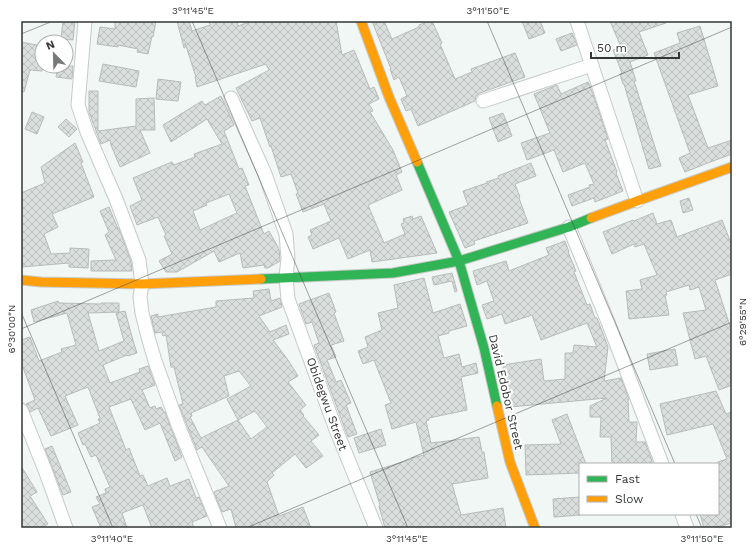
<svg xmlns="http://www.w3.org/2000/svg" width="753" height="549" font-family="'Work Sans',sans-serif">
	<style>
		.building { fill: url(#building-cross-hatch); stroke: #b7bcba; fill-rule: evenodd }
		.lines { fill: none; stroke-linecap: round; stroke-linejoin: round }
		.street-casing { stroke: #c6cac8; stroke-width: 15 }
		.fast-casing { stroke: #c6cac8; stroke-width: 11 }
		.slow-casing { stroke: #c6cac8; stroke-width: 11 }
		.street { stroke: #fdfefd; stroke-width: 13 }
		.fast { stroke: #30b455; stroke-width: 9 }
		.slow { stroke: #ff9f0a; stroke-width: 9 }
		.ticks { fill: none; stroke: #333735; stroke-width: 1; stroke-opacity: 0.45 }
		.labels { text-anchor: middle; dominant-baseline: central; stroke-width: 4; stroke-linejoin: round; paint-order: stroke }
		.street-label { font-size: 12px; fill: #333735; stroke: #fff }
		.neatline { fill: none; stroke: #333735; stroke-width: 1.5 }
		.ticks-label { font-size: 10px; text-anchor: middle; fill: #333735 }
	</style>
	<defs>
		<pattern id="building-cross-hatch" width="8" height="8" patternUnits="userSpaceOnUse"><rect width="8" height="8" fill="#dadfdd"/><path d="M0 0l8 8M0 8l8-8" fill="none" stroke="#bcc0be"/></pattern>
	</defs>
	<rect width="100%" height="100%" fill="#f1f7f4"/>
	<g class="building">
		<path d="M63 21H75L73 40 61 39Z"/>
		<path d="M115 21H156L153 37 152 36 148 54 137 52 138 49 118 45V47L97 44 100 27 115 29Z"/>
		<path d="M177 21H189L192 31 210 25 209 21H237L238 26 252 21H336L342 55 354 50 370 89 374 87 379 99 369 104 373 111 370 112 393 150 402 172 396 175 402 190 368 205 384 243 405 234 401 224 404 223 403 219 412 216 413 219 421 216 437 253 372 262 370 250 348 259 339 238 313 249 308 237 312 235 310 230 331 221 324 204 303 212 296 194 298 193 291 174 281 177 271 146 270 147 260 118 252 121 236 88 269 70 266 64 197 87 195 77H196L185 43V48H184Z"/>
		<path d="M372 21H384L392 39 419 27V25L429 21H432L442 43 440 44 455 79 472 72 471 69 515 53 525 77 480 93 476 96 475 101 418 126 411 109 406 111 401 99 407 96 399 77 394 80 390 69H391Z"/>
		<path d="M522 21H540L545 33 529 39Z"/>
		<path d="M610 21H665L666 23 639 32 648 55 630 62 636 81H634L661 166 649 169 624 84H623L620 74 622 73 613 50 621 47Z"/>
		<path d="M700 26 718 86 688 95 708 148 732 140V154L713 161 685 172 679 158 690 153 654 53 680 43 677 33Z"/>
		<path d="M572 33 577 45 561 51 556 39Z"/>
		<path d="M21 42 42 46V71L30 70 24 92 21 91Z"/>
		<path d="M103 64 139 71 136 87 99 81Z"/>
		<path d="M58 66H73L72 79 56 77Z"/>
		<path d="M158 79 181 82 178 101 156 99Z"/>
		<path d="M588 82 593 94 608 139 605 140 617 172 616 173 623 191 595 202 594 198 572 206 568 195 590 187 589 185 594 184 585 163 563 172 554 150 527 160 521 143 550 133 534 94 557 85 561 94Z"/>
		<path d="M89 91H98V131L136 126V99L154 98 155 130H140L150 153 120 167 111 145 110 140 101 144 89 112Z"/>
		<path d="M221 96 234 125 224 131 239 169 242 168 249 185 245 186 264 234 269 231 279 249 280 261 268 268H265L264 265 243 268 240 253 219 262 214 251 177 272H166L159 261 172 254 164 236 166 235 158 217 137 225 130 206 142 200 133 178 172 162 174 165 195 157 194 154 222 144 207 119 171 142 163 125 202 101 205 105ZM229 194 237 213 200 230 193 211 207 205 206 203Z"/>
		<path d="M32 112 44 117 37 134 25 129Z"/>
		<path d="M503 113 512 136 498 142 489 118Z"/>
		<path d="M66 119 77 129 69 137 58 127Z"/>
		<path d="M75 143 83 162 81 163 94 197 52 214 58 227 44 234 51 254 70 253V248L89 249 88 268 69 267V263L21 267V193L45 183 41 167Z"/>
		<path d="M531 163 536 176 515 184 520 197 519 198 528 223 474 241 475 244 465 248 449 212 468 205 463 191 487 183 486 182 499 178 498 176Z"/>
		<path d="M689 198 693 210 683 213 680 201Z"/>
		<path d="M109 207 118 229 119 228 131 262 132 271H91V261L116 260 105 235 109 232 100 211Z"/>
		<path d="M653 213 657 224 671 220 677 237 722 220 732 246V274L715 280 730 326 732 325V385L719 390 706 356 695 359 683 313 706 310 699 287 690 290 689 285 666 292 667 295H665L669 315 629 319 626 291 642 289 640 280 657 275 644 244 635 247 634 244 612 254 603 232 633 220 634 221Z"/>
		<path d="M565 241 569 252H568L576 271 574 272 587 305 590 304 595 318H597L608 347 604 381 621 378 629 399H628L629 422H637L636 442H645L652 461V464H612L611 437H600L601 417H590V406L607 398 510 407 509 392 504 393 502 382H505L503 365 541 359 544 381 565 379V353H573L574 345 597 347 587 323 541 340 532 315 505 324 502 314 487 319 482 305 494 301 487 281 477 285 473 271 506 261 509 271 549 255 546 248Z"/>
		<path d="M452 273 457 291 455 292 452 281 434 285 432 277Z"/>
		<path d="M424 278 433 313 460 304 467 326 449 331V333L438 336 444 358 459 354 462 367 476 363 478 373 461 377 467 410 429 418V420L426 421 431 443 479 437 482 452H484L488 478 452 484 461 515 503 508 506 528H385L379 506 380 505 370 472 412 459V458L424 455 416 422 392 429 385 405 391 403 374 360 363 364 358 351 368 347 365 337 382 330 378 313 398 308 394 285Z"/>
		<path d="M269 289 271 301 280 298 282 307 259 316 270 332 286 325 289 334 273 340 288 360 298 376 288 382 306 405 300 410 304 415 303 416 319 435 311 441 323 456 306 468 295 454 272 473 274 475 267 482 279 516 303 507 311 528H236L231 509 222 512 214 492 229 486 202 447 197 450 179 405 183 404 174 367H171L166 335 163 336 162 332 155 333 151 316 158 314V317L216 307V301L254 298 253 291ZM239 371 251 386 227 399 238 420 255 411 267 427 251 439 238 420 201 438 190 417 192 416 191 413 229 396 224 376Z"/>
		<path d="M329 293 336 312 334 313 344 341 331 345 336 357 327 360 336 382 341 380 351 403 346 405 357 434 348 437 314 345 319 343 312 322 306 324 299 304Z"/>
		<path d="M58 301 59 303 101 304V303H119V312L88 313 99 351 124 341 116 313 125 311 134 344 137 353 128 356 127 355 103 365 110 383 140 372 139 369 148 366 155 385 142 390 150 408 155 406 156 409 161 407 164 412H165L182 457 175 461 160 423 145 430 131 399 109 407 126 450 129 448 140 476 143 475 148 486 167 478 170 486 189 479 196 498 199 497 207 516 192 522 194 528H152L143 505 122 513 127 528H101L92 507 100 504 96 497 106 493 105 489 110 487 96 455 91 457 85 444 83 445 78 433 100 423 98 419 100 418 88 387 65 396 78 425 51 436 38 408 30 412 26 404 35 400 21 362V340L30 337 39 361 62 352 61 349 76 345 67 313 34 322 31 310Z"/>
		<path d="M675 349 678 365 650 370 647 354Z"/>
		<path d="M716 391 726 414 732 412V523L713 528H704L700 514H718V462L727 459 713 424 667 435 660 404Z"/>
		<path d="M567 414 586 464H580V473L526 475 525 445 561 444 552 420Z"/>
		<path d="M381 429 386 445 359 453 354 438Z"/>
		<path d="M52 446 71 492 63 495 45 449Z"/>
		<path d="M21 466 37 492 30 496 48 524 41 528H21Z"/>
		<path d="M580 497V515L554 517 553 499Z"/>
	</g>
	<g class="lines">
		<defs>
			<g id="street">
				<path d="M85 21 78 105 87 132 116 199 139 260 142 284 140 297 142 313 148 337 155 361 178 425 220 528"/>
				<path d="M577 21 637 201"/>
				<path d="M231 98 265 174 286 234 288 258 286 277 288 299 335 427 376 528"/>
				<path d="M483 101 592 65"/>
				<path d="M569 227 608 322 662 464"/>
				<path d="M21 410 45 470 66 528"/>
				<path d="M682 514 687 528"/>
			</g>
			<g id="fast">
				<path d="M417 162 459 261 484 348 497 406"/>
				<path d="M261 279 393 273 459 261 569 227 591 218"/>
			</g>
			<g id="slow">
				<path d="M361 21 389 97 417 162"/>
				<path d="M591 218 637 201 732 167"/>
				<path d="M21 280 41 282 142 284 261 279"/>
				<path d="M497 406 510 462 535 528"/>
			</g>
		</defs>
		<use href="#street" class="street-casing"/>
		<use href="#fast" class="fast-casing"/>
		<use href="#slow" class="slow-casing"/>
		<use href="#street" class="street"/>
		<use href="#fast" class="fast"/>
		<use href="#slow" class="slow"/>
	</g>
	<path class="ticks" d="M192 21 408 528M487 21 675 464M21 34 53 21M21 312 113 528M21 329 732 27M696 514 702 528M246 528 732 322"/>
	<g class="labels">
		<g class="street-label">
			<text transform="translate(506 392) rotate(77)">David Edobor Street</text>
			<text transform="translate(327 404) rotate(70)">Obidegwu Street</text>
		</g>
	</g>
	<rect width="753" height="549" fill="none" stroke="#ffffff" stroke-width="44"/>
	<rect x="579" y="463" width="140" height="52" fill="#ffffff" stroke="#adafae"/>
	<rect x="587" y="476" width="20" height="6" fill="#30b455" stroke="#adafae"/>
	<text x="615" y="483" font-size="12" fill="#333735">Fast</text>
	<rect x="587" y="496" width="20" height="6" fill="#ff9f0a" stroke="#adafae"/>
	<text x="615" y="503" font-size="12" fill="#333735">Slow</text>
	<g transform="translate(54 54) rotate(337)"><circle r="19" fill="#ffffff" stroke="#adafae"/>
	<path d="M0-3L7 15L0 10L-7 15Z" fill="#767a78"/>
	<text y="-6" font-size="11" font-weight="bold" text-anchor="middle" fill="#333735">N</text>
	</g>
	<path d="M591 52v6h88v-6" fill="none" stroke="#333735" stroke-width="2"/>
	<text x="597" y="52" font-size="12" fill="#333735" stroke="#ffffff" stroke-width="3" paint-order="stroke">50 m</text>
	<rect x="22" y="22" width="709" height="505" class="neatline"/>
	<g class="ticks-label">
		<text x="193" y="14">3°11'45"E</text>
		<text x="488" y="14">3°11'50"E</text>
		<text transform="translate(742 322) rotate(-90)" y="4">6°29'55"N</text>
		<text transform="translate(11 329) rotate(-90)" y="4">6°30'00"N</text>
		<text x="112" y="542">3°11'40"E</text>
		<text x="407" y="542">3°11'45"E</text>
		<text x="702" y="542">3°11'50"E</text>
	</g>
</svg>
